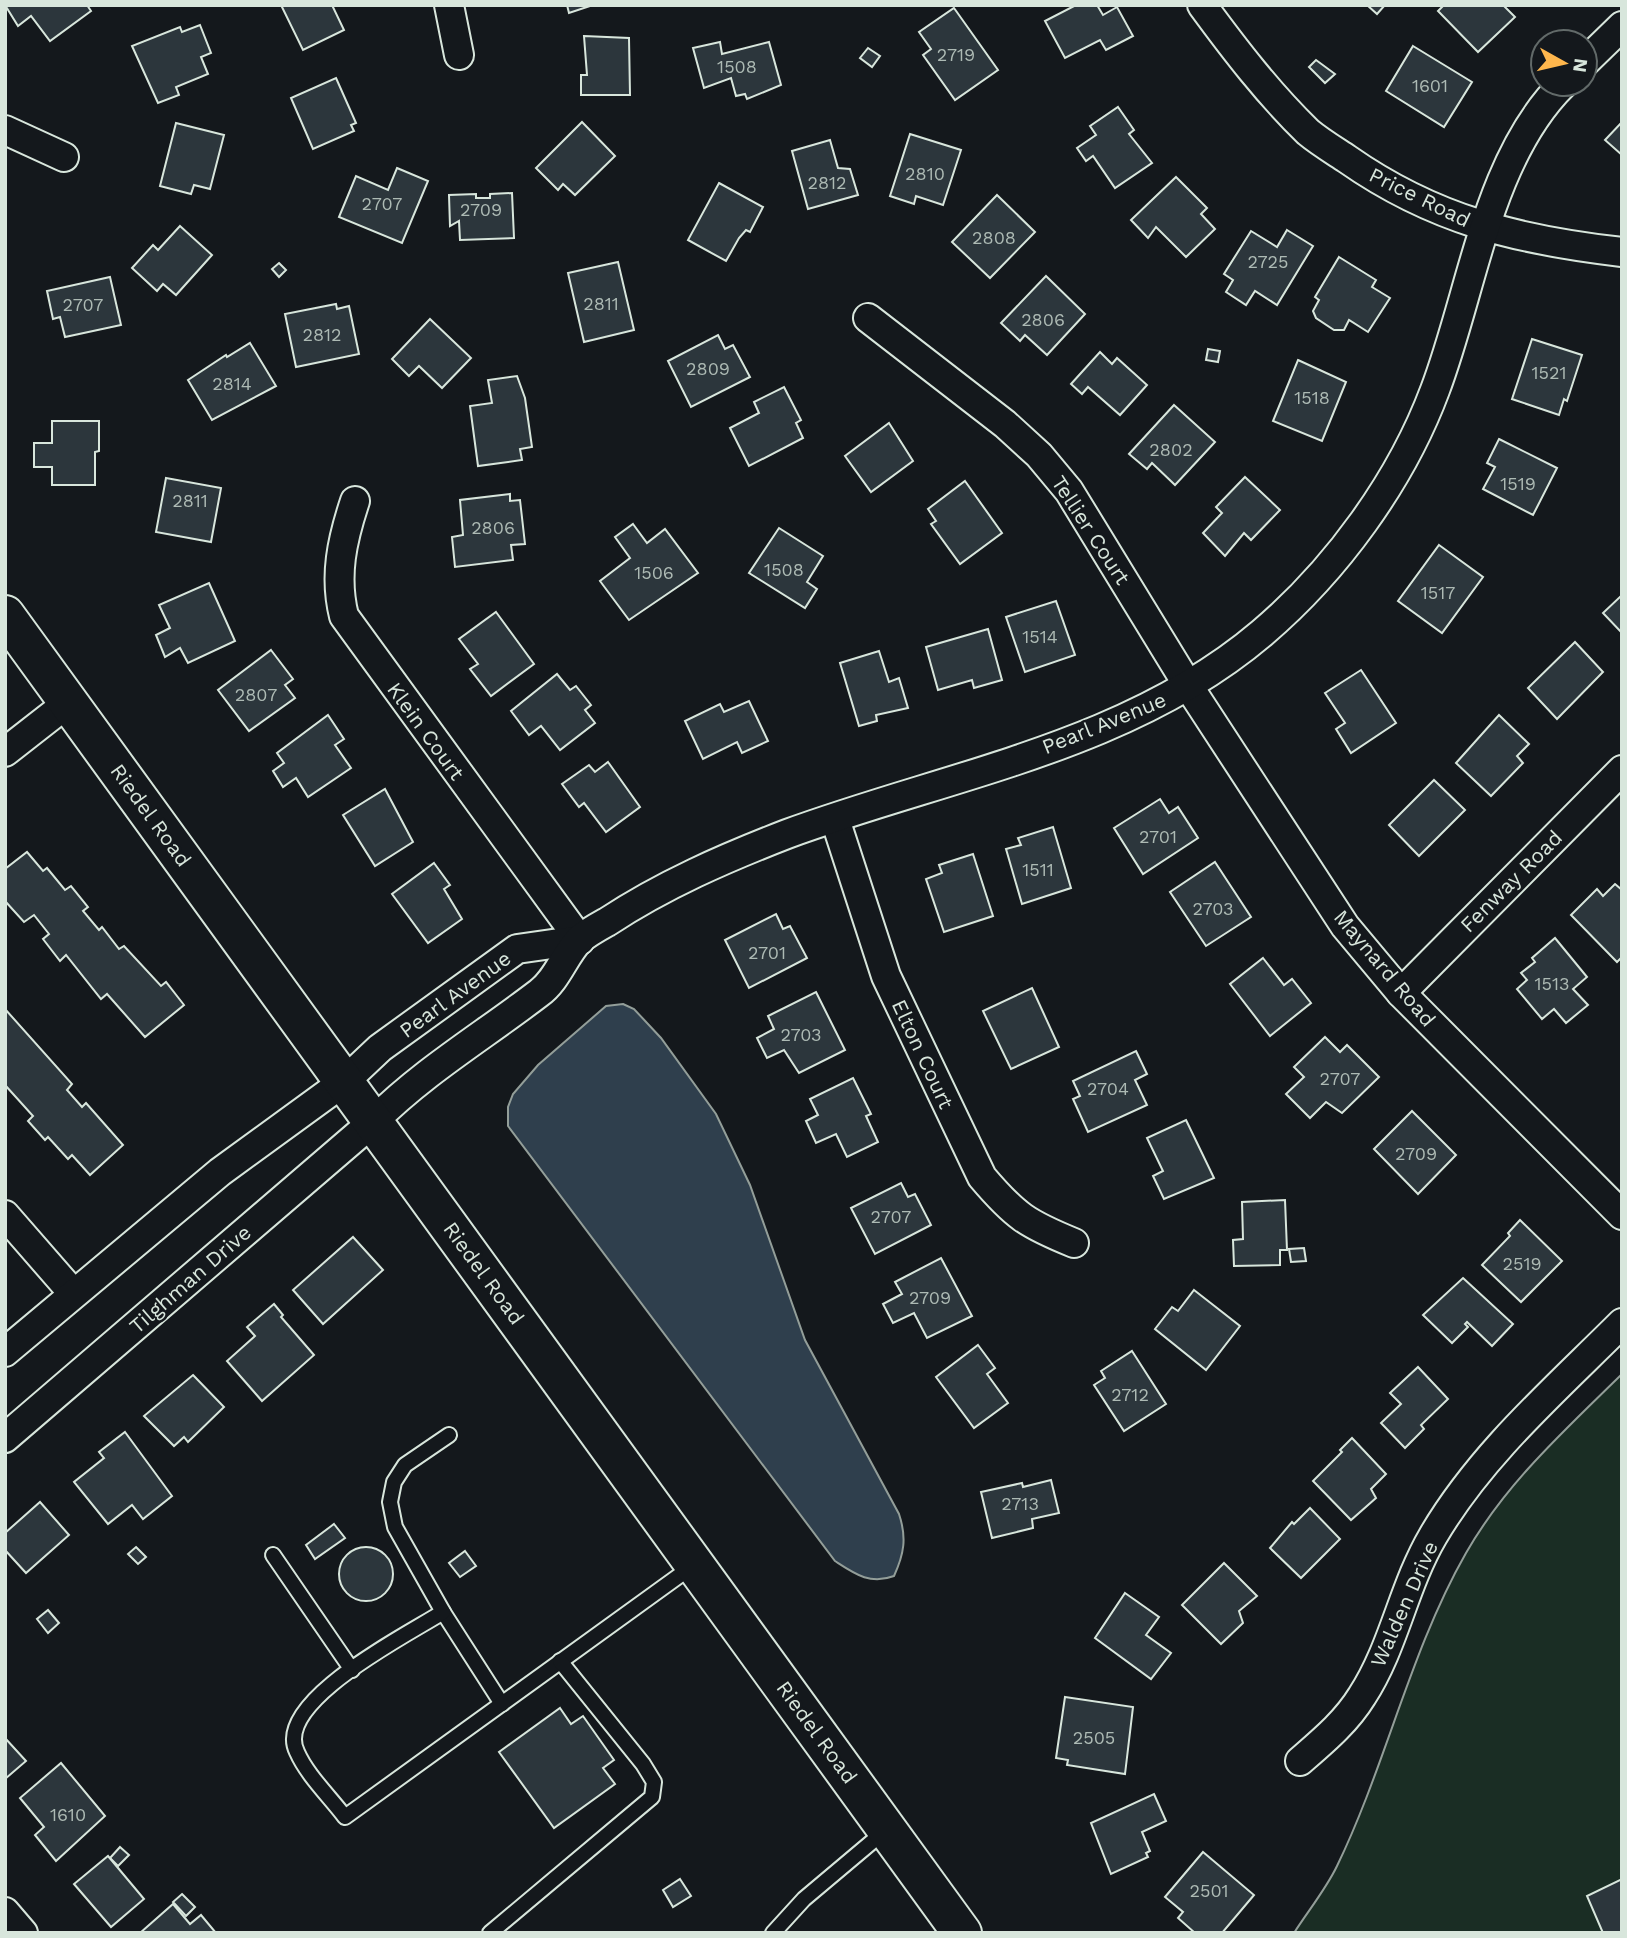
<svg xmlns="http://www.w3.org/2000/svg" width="1627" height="1938" font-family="'Work Sans',sans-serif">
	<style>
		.green { fill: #1a2d24; stroke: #939e99; stroke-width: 2 }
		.water { fill: #2f3f4d; stroke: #939e99; stroke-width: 2 }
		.building { fill: #2c363c; stroke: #d8e6dc; stroke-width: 2 }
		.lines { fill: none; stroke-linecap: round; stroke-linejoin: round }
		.lane-casing { stroke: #d8e6dc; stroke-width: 18 }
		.street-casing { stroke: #d8e6dc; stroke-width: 32 }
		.secondary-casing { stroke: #d8e6dc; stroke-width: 42 }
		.lane { stroke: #14181c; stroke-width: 14 }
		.street { stroke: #14181c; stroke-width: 28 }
		.secondary { stroke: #14181c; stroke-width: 38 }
		.labels { text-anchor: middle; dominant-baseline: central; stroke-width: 5; stroke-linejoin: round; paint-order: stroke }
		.number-label { font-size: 18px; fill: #adbab4 }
		.street-label { font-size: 21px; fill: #d8e6dc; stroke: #14181c }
	</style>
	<rect width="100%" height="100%" fill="#14181c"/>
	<path class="green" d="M1622 1374V1933H1294C1308 1911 1326 1889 1337 1866 1386 1765 1410 1651 1466 1553 1506 1483 1565 1430 1622 1374Z"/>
	<path class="water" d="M623 1004 634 1009 661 1038 716 1114 750 1185 805 1340 899 1514C907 1538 904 1554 894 1576 870 1585 855 1574 835 1561L508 1126V1107L513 1094 538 1065 606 1006Z"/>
	<g class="building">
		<path d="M5 5H87L91 11 50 41 31 16 18 26Z"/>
		<path d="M281 5H332L344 30 303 50Z"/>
		<path d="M567 5H593L569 13Z"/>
		<path d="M1076 5H1097L1103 15 1117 7 1133 36 1106 50 1100 40 1065 58 1045 21Z"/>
		<path d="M1367 5H1385L1377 14Z"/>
		<path d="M1444 5H1503L1515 17 1478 52 1438 11Z"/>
		<path d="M954 8 998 70 955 100 923 55 931 49 919 32Z"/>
		<path d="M200 25 211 53 201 57 208 74 176 87 179 95 158 103 132 46 180 27 182 32Z"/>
		<path d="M584 36 629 38 630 95H581V75H587Z"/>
		<path d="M720 42 722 54 769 42 781 85 747 99 745 94 736 96 731 78 704 88 693 48Z"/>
		<path d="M1413 46 1472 82 1444 127 1386 91Z"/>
		<path d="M868 48 880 56 872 67 860 58Z"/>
		<path d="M1316 60 1335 74 1325 83 1309 67Z"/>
		<path d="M336 78 356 123 351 125 354 131 313 149 291 98Z"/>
		<path d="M1118 107 1134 130 1129 134 1152 163 1115 188 1093 156 1086 161 1077 148 1096 135 1090 126Z"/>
		<path d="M582 122 615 156 575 195 563 184 558 190 536 168Z"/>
		<path d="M1622 122V155L1605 140Z"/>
		<path d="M176 123 224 135 210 189 194 185 191 194 160 186Z"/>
		<path d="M910 134 961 150 943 205 916 196 914 204 890 196Z"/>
		<path d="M830 140 838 168 850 169 858 195 808 209 792 151Z"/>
		<path d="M397 168 428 181 402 243 339 217 356 176 388 190Z"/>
		<path d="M1176 177 1207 208 1201 214 1215 229 1186 257 1156 227 1148 238 1131 220Z"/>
		<path d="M719 183 763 207 750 232 746 230 739 238 726 261 688 240Z"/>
		<path d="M512 193 514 238 460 240 459 221 450 226 449 195 476 194V198H490V194Z"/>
		<path d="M997 195 1035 232 990 278 952 242Z"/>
		<path d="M180 226 212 255 176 295 163 284 157 291 132 268 153 245 158 250Z"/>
		<path d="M1287 230 1313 246 1277 305 1255 291 1246 305 1226 292 1233 280 1224 274 1251 231 1277 247Z"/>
		<path d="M1339 257 1376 280 1372 287 1390 298 1368 332 1349 320 1344 330H1334L1316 318 1313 311 1319 300 1315 297Z"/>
		<path d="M618 262 634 330 584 342 568 273Z"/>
		<path d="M279 263 286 270 279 277 272 269Z"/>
		<path d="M1046 276 1085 314 1047 355 1025 335 1020 341 1001 323Z"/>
		<path d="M110 277 121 325 65 337 60 317 53 319 47 291Z"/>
		<path d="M336 304 337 309 349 306 359 354 296 367 285 314Z"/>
		<path d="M430 319 471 358 442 388 419 366 409 376 392 359Z"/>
		<path d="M718 335 725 349 733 345 750 377 691 407 668 361Z"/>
		<path d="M1532 339 1582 355 1567 401 1564 399 1559 415 1512 399Z"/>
		<path d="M250 343 276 386 212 420 188 380 226 355 227 357Z"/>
		<path d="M1208 349 1220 351 1218 362 1206 360Z"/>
		<path d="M1100 352 1112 364 1117 358 1147 385 1120 415 1088 387 1082 394 1071 384Z"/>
		<path d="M1298 360 1346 382 1322 441 1273 421Z"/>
		<path d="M517 376 525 398 532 447 520 449 522 460 478 466 470 406 492 403 488 380Z"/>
		<path d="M784 387 801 420 796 423 803 438 749 466 730 428 759 413 754 402Z"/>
		<path d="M1174 405 1215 442 1175 485 1152 463 1147 469 1129 454Z"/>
		<path d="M52 421H99V451L95 452V485H52V467H34V443H52Z"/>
		<path d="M889 423 913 461 871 492 845 456Z"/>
		<path d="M1499 439 1557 468 1533 515 1483 489 1495 467 1487 463Z"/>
		<path d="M1245 477 1280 510 1251 540 1244 533 1225 556 1203 533 1222 513 1216 507Z"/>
		<path d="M166 478 221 488 211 542 156 532Z"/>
		<path d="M965 481 1002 533 960 564 931 524 936 521 928 509Z"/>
		<path d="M510 494V501L520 500 525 544 511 545 513 560 455 567 452 537 463 535 460 500Z"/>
		<path d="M633 524 647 543 665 529 698 573 629 620 600 581 630 558 615 537Z"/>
		<path d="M779 528 823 556 807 582 817 589 805 608 749 573Z"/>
		<path d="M1439 545 1483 577 1442 633 1398 601Z"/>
		<path d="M209 583 235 641 188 663 180 648 165 657 156 635 170 628 159 605Z"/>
		<path d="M1622 595V633L1603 613Z"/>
		<path d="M1056 601 1075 655 1025 672 1006 617Z"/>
		<path d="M496 612 534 664 491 696 470 669 478 664 459 639Z"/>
		<path d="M988 629 1002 680 974 688 972 680 938 690 926 647Z"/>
		<path d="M1575 642 1603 672 1557 719 1528 688Z"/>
		<path d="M271 650 293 679 285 685 295 698 249 731 218 690Z"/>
		<path d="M879 651 889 682 899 678 908 708 876 715 877 721 859 726 840 663Z"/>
		<path d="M1361 670 1396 723 1351 753 1336 729 1345 723 1325 693Z"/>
		<path d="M557 674 570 690 576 686 591 705 585 710 595 723 560 750 541 726 529 735 511 711Z"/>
		<path d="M749 701 768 741 742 753 737 742 703 759 685 721 720 704 724 712Z"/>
		<path d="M328 715 344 739 335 745 351 768 308 797 296 778 283 787 273 771 284 763 277 753Z"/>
		<path d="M1499 715 1529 744 1517 756 1523 763 1491 796 1456 763Z"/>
		<path d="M608 762 640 807 606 832 584 803 579 807 562 784 589 765 595 772Z"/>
		<path d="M1434 780 1465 810 1419 856 1389 825Z"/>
		<path d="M385 789 413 842 375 866 343 815Z"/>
		<path d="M1160 799 1169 813 1178 807 1198 838 1143 874 1114 828Z"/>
		<path d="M1053 827 1071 888 1022 904 1006 849 1021 845 1018 838Z"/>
		<path d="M27 852 43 871 47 868 65 890 71 886 88 907 83 911 99 930 102 927 119 949 124 946 161 986 166 982 184 1005 145 1037 107 994 101 999 66 955 60 961 43 939 49 934 34 915 24 922 5 901V869Z"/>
		<path d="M973 854 993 916 944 932 926 879 942 873 939 865Z"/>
		<path d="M1215 862 1251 917 1206 946 1170 892Z"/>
		<path d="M434 863 450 885 444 889 462 919 428 943 392 894Z"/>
		<path d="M1615 884 1622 890V957L1617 962 1571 915 1597 889 1603 896Z"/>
		<path d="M776 914 783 929 790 926 807 958 749 988 725 940Z"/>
		<path d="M1555 938 1587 977 1573 989 1588 1005 1566 1023 1554 1009 1542 1019 1517 989 1527 980 1521 973 1535 962 1532 958Z"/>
		<path d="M1263 958 1284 985 1292 979 1311 1003 1270 1036 1230 984Z"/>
		<path d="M1032 988 1059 1047 1011 1069 983 1011Z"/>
		<path d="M816 992 845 1050 799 1073 784 1050 767 1058 757 1038 774 1029 768 1016Z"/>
		<path d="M5 1009 72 1084 67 1090 82 1107 86 1103 123 1145 90 1175 72 1155 68 1159 48 1137 45 1140 28 1121 33 1116 5 1085Z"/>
		<path d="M1325 1037 1340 1052 1347 1045 1379 1077 1342 1113 1326 1102 1310 1118 1286 1094 1304 1077 1294 1067Z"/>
		<path d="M1136 1051 1147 1074 1135 1080 1147 1105 1088 1132 1073 1099 1080 1096 1073 1081Z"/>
		<path d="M853 1078 871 1114 866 1116 878 1142 847 1157 836 1134 816 1143 806 1121 818 1115 810 1099Z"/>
		<path d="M1412 1111 1456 1155 1418 1194 1374 1149Z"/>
		<path d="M1186 1120 1214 1178 1164 1199 1153 1176 1163 1171 1147 1138Z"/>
		<path d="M901 1183 908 1197 915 1194 931 1225 875 1254 851 1208Z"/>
		<path d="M1285 1200 1287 1250H1280V1265L1234 1266 1233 1240 1243 1239 1242 1202Z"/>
		<path d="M1520 1220 1562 1261 1521 1302 1482 1265 1510 1236 1508 1233Z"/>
		<path d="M353 1237 383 1270 323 1324 293 1290Z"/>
		<path d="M1304 1248 1306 1261 1291 1262 1289 1249Z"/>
		<path d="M941 1258 972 1316 927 1338 914 1313 893 1323 883 1304 902 1294 895 1282Z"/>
		<path d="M1463 1278 1513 1324 1492 1346 1467 1322 1465 1324 1468 1327 1452 1343 1423 1315Z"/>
		<path d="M1194 1290 1240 1326 1206 1370 1155 1329 1172 1307 1178 1311Z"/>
		<path d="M274 1304 283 1315 281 1317 314 1355 262 1401 227 1361 255 1336 247 1327Z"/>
		<path d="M978 1345 995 1368 987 1374 1008 1403 974 1428 936 1377Z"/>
		<path d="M1132 1351 1166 1404 1124 1431 1094 1385 1105 1378 1101 1371Z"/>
		<path d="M1418 1367 1448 1399 1421 1425 1424 1429 1405 1448 1381 1423 1401 1404 1390 1393Z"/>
		<path d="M193 1375 224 1407 188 1442 184 1437 174 1446 144 1416Z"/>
		<path d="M125 1432 172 1496 143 1519 132 1505 108 1524 74 1482 104 1458 99 1452Z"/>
		<path d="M1352 1438 1386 1474 1371 1489 1376 1498 1351 1520 1313 1481 1342 1452 1340 1450Z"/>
		<path d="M1051 1480 1059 1513 1032 1519 1033 1528 992 1538 981 1492 1022 1483 1023 1487Z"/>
		<path d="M40 1502 69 1535 26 1573 5 1550V1533Z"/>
		<path d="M1310 1508 1340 1539 1301 1578 1270 1548 1292 1522 1294 1524Z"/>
		<path d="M334 1524 345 1538 315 1559 306 1545Z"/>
		<circle cx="366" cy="1574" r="27"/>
		<path d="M136 1547 146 1557 138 1564 128 1554Z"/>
		<path d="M465 1551 476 1566 460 1577 449 1563Z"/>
		<path d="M1224 1563 1257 1596 1239 1611 1243 1623 1221 1644 1182 1605Z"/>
		<path d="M1125 1593 1159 1617 1146 1635 1171 1653 1151 1679 1095 1638Z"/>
		<path d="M48 1610 59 1623 48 1633 37 1619Z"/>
		<path d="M1065 1697 1133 1707 1125 1774 1067 1765 1068 1760 1056 1758Z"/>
		<path d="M560 1708 571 1724 583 1716 614 1760 603 1768 615 1784 554 1828 499 1752Z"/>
		<path d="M5 1738 26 1761 5 1779Z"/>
		<path d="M61 1763 105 1816 56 1861 35 1835 44 1827 20 1798Z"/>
		<path d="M1154 1794 1166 1821 1142 1832 1150 1851 1146 1853 1148 1857 1111 1874 1091 1823Z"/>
		<path d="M120 1847 129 1855 118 1866 110 1858Z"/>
		<path d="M1203 1852 1254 1895 1222 1933H1195L1178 1918 1183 1912 1165 1897Z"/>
		<path d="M108 1856 144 1899 111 1927 74 1884Z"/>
		<path d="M680 1879 691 1896 673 1907 663 1890Z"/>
		<path d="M1622 1879V1933H1603L1587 1896Z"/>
		<path d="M182 1894 195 1907 186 1916 173 1902Z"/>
		<path d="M173 1904 190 1924 201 1915 216 1933H140Z"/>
	</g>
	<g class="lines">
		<defs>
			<g id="lane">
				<path d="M449 1435 405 1465 394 1482 390 1502 395 1527 443 1612 502 1704"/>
				<path d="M273 1555 352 1670"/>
				<path d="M443 1612C409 1634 272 1702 297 1752 307 1775 330 1797 345 1817L694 1565"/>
				<path d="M490 1933 652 1797 654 1782 643 1764 560 1661"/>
				<path d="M773 1933 804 1899 886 1830"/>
			</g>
			<g id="street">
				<path d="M449 5 459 55"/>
				<path d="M1202 5C1235 50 1268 93 1308 132 1320 142 1335 151 1347 159 1434 220 1518 240 1622 252"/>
				<path d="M1585 62 1622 26"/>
				<path d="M5 130 64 157"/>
				<path d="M868 318 1005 424 1039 455 1069 491 1189 687 1345 926 1401 993 1622 1215"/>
				<path d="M355 501C342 540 334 576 344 616L580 940"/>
				<path d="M5 752 69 702"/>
				<path d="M835 819 886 976 982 1177C1015 1216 1027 1224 1074 1243"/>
				<path d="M1401 993 1622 770"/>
				<path d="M5 1215 73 1293"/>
				<path d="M5 1352 220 1172 345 1081 380 1048 517 949 580 940"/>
				<path d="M5 1438 374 1121C424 1071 483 1036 539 993 557 980 564 956 579 940 587 933 598 927 607 922 663 885 725 858 787 834 947 775 1128 747 1262 633 1336 570 1401 481 1435 390 1472 293 1487 159 1563 84"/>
				<path d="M1300 1761C1323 1741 1346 1722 1362 1696 1394 1647 1403 1587 1433 1536 1481 1454 1555 1390 1622 1323"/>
				<path d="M5 1912 23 1933"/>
			</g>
			<path id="secondary" d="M5 615 962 1933"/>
		</defs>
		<use href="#lane" class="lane-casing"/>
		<use href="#street" class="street-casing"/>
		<use href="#secondary" class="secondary-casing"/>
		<use href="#lane" class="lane"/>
		<use href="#street" class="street"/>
		<use href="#secondary" class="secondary"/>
	</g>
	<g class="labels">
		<g class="number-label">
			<text x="956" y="54">2719</text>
			<text x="737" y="66">1508</text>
			<text x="1430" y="85">1601</text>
			<text x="925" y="173">2810</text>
			<text x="827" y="182">2812</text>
			<text x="382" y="203">2707</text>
			<text x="481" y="209">2709</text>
			<text x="994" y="237">2808</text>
			<text x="1268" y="261">2725</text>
			<text x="601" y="303">2811</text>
			<text x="83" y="304">2707</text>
			<text x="1043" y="319">2806</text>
			<text x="322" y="334">2812</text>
			<text x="708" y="368">2809</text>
			<text x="1549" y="372">1521</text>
			<text x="232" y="383">2814</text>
			<text x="1312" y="397">1518</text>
			<text x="1171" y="449">2802</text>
			<text x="1518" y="483">1519</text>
			<text x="190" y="500">2811</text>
			<text x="493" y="527">2806</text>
			<text x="784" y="569">1508</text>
			<text x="654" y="572">1506</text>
			<text x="1438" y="592">1517</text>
			<text x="1040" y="636">1514</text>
			<text x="256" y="694">2807</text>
			<text x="1158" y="836">2701</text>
			<text x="1038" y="869">1511</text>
			<text x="1213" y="908">2703</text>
			<text x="767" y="952">2701</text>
			<text x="1552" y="983">1513</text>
			<text x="801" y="1034">2703</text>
			<text x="1340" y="1078">2707</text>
			<text x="1108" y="1088">2704</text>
			<text x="1416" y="1153">2709</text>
			<text x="891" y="1216">2707</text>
			<text x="1522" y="1263">2519</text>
			<text x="930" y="1297">2709</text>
			<text x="1130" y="1394">2712</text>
			<text x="1020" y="1503">2713</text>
			<text x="1094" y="1737">2505</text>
			<text x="68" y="1814">1610</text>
			<text x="1209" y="1890">2501</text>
		</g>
		<g class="street-label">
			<text transform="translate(1420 197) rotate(26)">Price Road</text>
			<text transform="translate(1091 530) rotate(57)">Tellier Court</text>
			<text transform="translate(1104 723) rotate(-22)">Pearl Avenue</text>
			<text transform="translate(426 731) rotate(54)">Klein Court</text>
			<text transform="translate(151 815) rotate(54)">Riedel Road</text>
			<text transform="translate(1511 881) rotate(-45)">Fenway Road</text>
			<text transform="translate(1385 968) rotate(50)">Maynard Road</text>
			<text transform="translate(455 994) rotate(-36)">Pearl Avenue</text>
			<text transform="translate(923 1054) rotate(65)">Elton Court</text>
			<text transform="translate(484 1273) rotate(54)">Riedel Road</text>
			<text transform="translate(190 1279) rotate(-41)">Tilghman Drive</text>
			<text transform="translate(1404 1604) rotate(-66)">Walden Drive</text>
			<text transform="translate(817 1732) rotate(54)">Riedel Road</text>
		</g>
	</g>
	<rect width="1627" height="1938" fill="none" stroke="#d8e6dc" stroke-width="14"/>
	<g transform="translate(1564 63) rotate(98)"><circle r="33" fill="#14181c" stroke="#626a69" stroke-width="2"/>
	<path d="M0-5L12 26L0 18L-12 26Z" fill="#ffb74d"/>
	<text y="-10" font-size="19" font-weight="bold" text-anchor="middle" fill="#d8e6dc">N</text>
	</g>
</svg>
